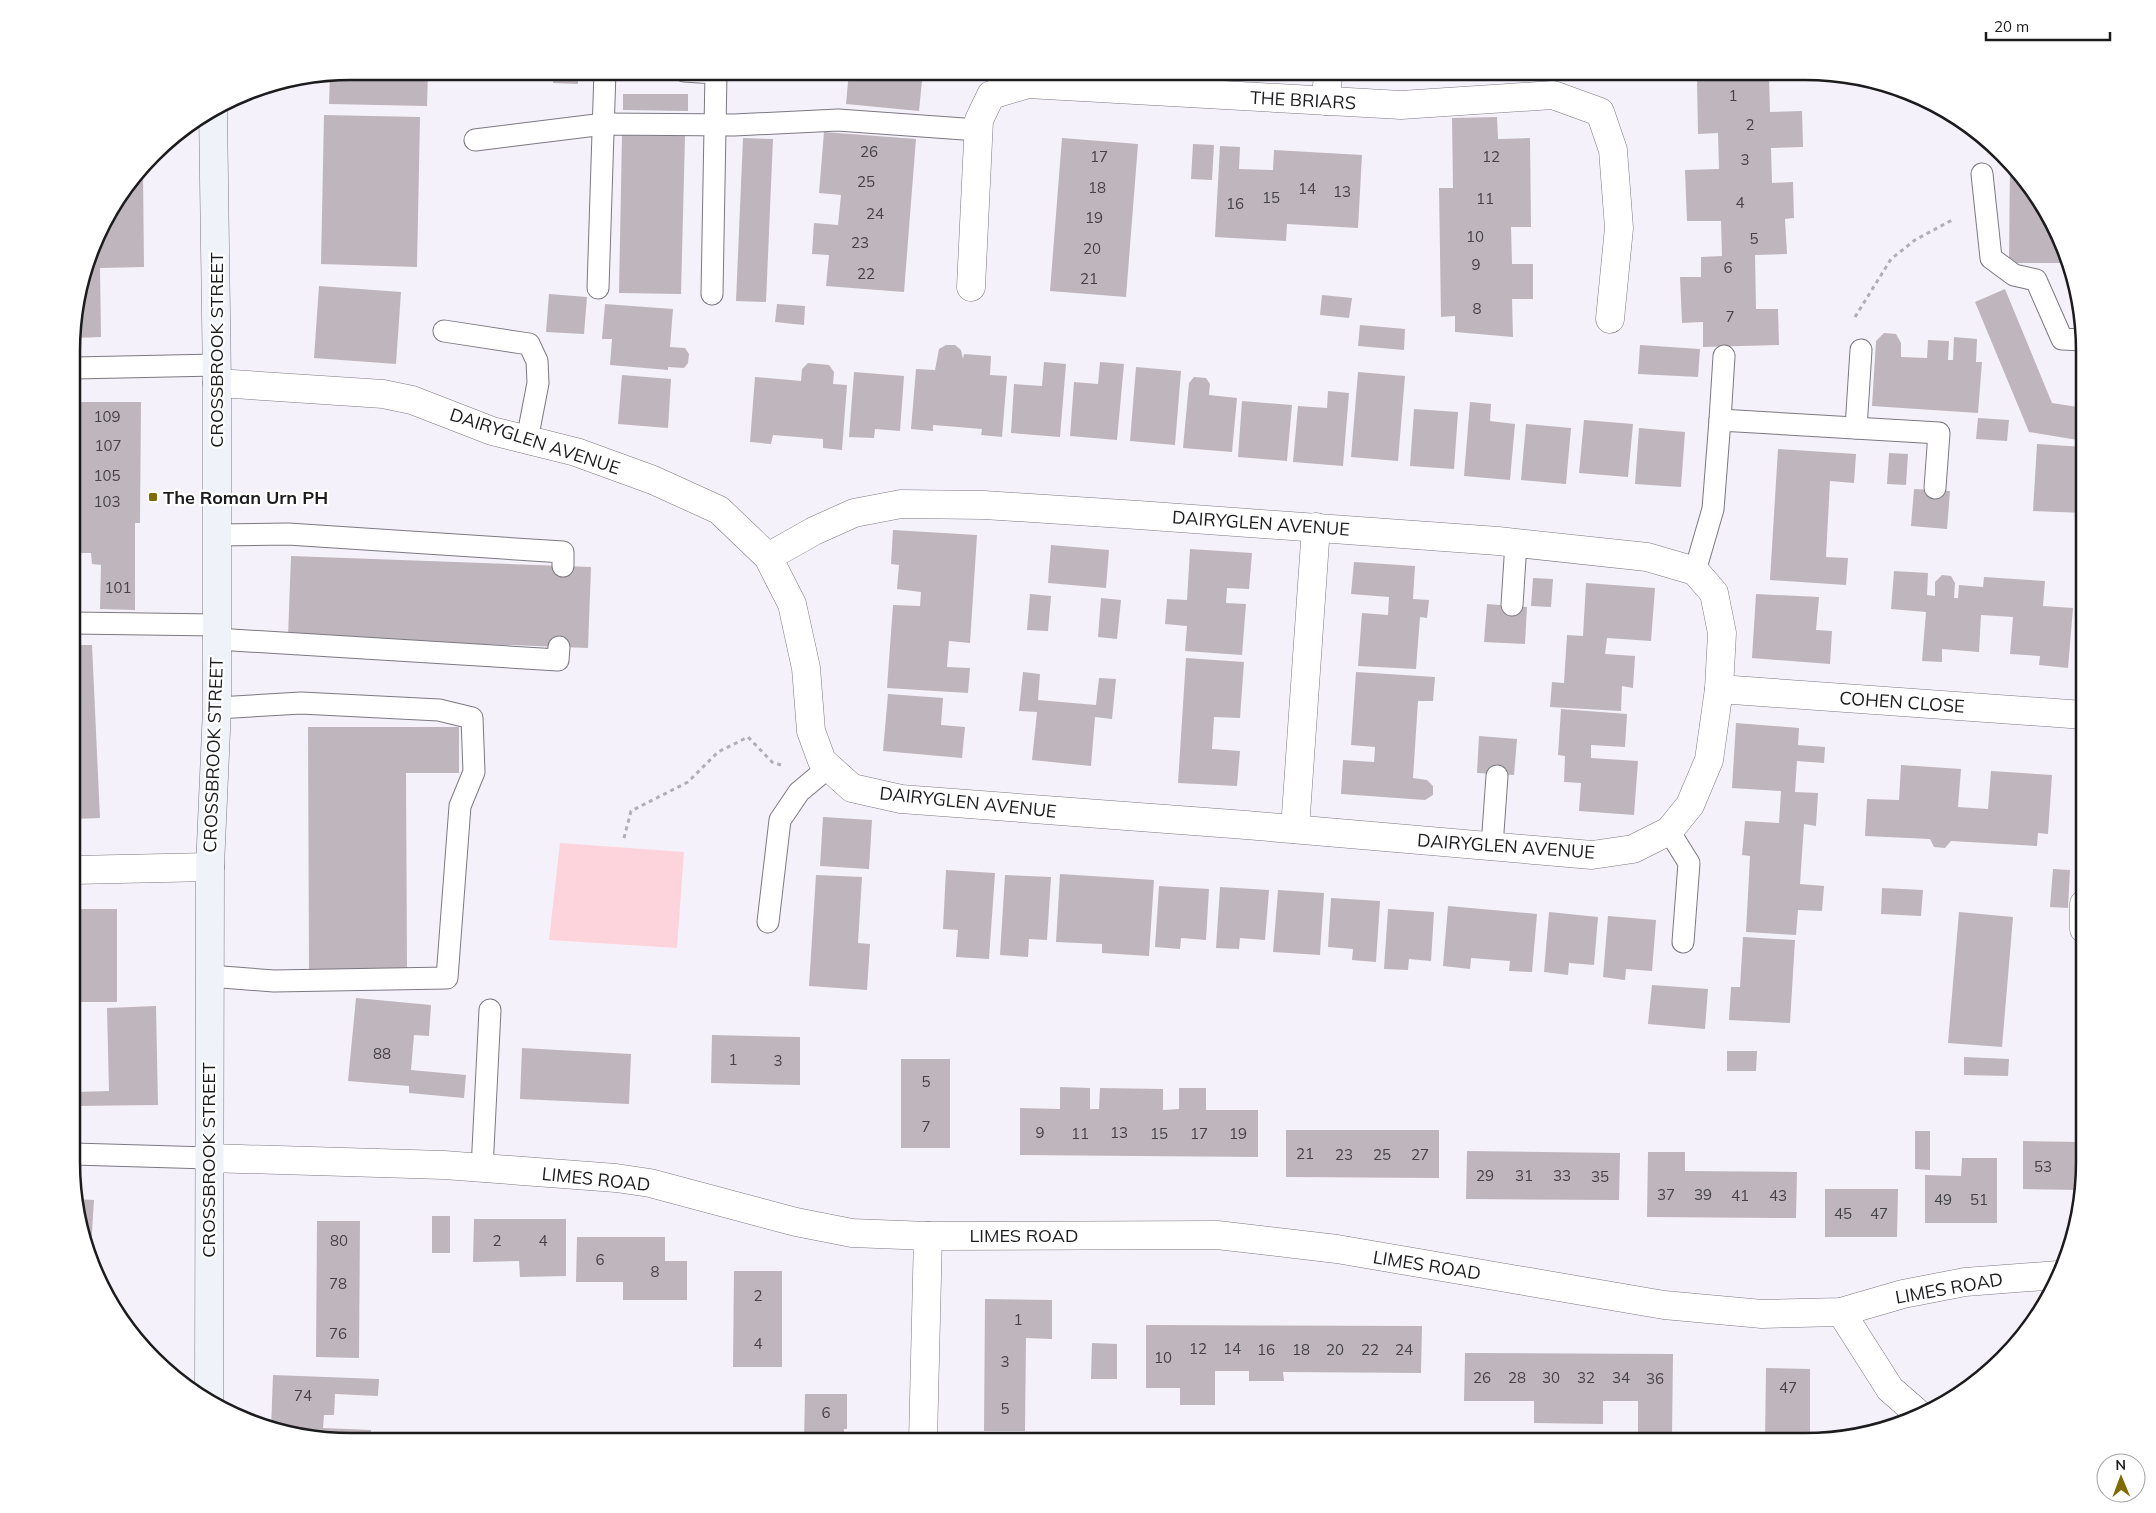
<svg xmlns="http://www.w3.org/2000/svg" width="2156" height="1513" font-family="Mulish,sans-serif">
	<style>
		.green { fill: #fed4dc }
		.building { fill: #bfb5bc }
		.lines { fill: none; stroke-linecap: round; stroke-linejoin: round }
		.lane-casing { stroke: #7c7881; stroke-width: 23 }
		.street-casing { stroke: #7c7881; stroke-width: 29 }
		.secondary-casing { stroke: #7c7881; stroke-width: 29 }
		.path { stroke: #b1aeb6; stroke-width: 3; stroke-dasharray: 4 4; stroke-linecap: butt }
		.lane { stroke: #fff; stroke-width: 21 }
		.street { stroke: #fff; stroke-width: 28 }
		.secondary { stroke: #f0f2f9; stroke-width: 28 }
		.poi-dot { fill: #806b04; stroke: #fff; stroke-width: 2 }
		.labels { text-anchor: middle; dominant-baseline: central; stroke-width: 4.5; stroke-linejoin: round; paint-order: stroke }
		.number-label { font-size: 15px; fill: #454246 }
		.street-label { font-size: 18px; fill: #1c1b1e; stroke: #fff }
		.poi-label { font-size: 18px; font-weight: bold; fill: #1c1b1e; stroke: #fff; text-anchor: start }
		.rim { fill: none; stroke: #1c1b1e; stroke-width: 2.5 }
	</style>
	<rect width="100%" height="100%" fill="#f5f1fb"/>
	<path class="green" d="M560 843 684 852 677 948 549 940Z"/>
	<g class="building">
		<path d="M351 71H428L427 106 329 104 330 75Z"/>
		<path d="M554 71H578V84L553 83Z"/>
		<path d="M849 71H923L919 111 846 104Z"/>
		<path d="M1769 76 1770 112 1802 111 1803 147 1771 148 1772 183 1793 182 1794 218 1785 219 1787 254 1755 255 1756 309H1778L1779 345 1703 347V322L1682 323 1680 277H1701V257L1722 256 1721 221H1687L1685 170 1719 169 1718 133 1698 134 1697 79Z"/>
		<path d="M623 94H688V111L623 110Z"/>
		<path d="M324 115 420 117 417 267 321 264Z"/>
		<path d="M1497 117 1498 139 1530 138 1531 227H1511L1512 264H1533V299H1512L1513 337 1455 332V316L1441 317 1439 188H1453L1452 118Z"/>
		<path d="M824 132 916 139 904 292 826 286 829 255 812 254 814 223 838 225 841 195 819 193Z"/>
		<path d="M622 135 685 136 681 294 619 293Z"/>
		<path d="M743 138 773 139 766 302 736 301Z"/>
		<path d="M1062 138 1138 144 1126 297 1050 291Z"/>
		<path d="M1193 144 1214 145 1212 180 1191 179Z"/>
		<path d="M1220 146 1240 147 1239 169 1273 170 1274 150 1362 155 1358 228 1287 224 1286 241 1215 237Z"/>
		<path d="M2010 161 2056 227 2060 241V263H2009Z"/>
		<path d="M143 171 144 267 100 268 101 337 74 338V314L100 227Z"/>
		<path d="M319 286 401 292 396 364 314 358Z"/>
		<path d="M2005 289 2052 403 2084 408V441L2029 432 1975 302Z"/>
		<path d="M549 294 587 297 584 334 546 332Z"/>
		<path d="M1322 295 1352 298 1349 318 1320 315Z"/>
		<path d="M605 304 673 309 670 347 685 348 689 354 688 363 684 368 668 367V370L610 365 612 339H602Z"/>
		<path d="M777 304 805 306 804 325 775 322Z"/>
		<path d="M1360 325 1405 329 1404 350 1358 346Z"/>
		<path d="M1884 333 1896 334 1901 343V357L1927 358 1928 340 1949 341 1948 360H1953L1954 337 1977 339 1976 362H1982L1978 413 1872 406 1876 341Z"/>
		<path d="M946 345H955L961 350 963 359 964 354 991 356 990 375 1007 376 1002 437 981 435 982 429 958 427 933 425V431L911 429 916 369 935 370 939 349Z"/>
		<path d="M1640 345 1700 349 1698 377 1638 374Z"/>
		<path d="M1044 362 1066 364 1060 437 1011 433 1014 384 1042 386Z"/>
		<path d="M1100 362 1124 364 1117 440 1070 436 1074 382 1098 384Z"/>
		<path d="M808 363 829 365 834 372 833 384 847 385 842 450 823 448V439L773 435 771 444 750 442 755 377 801 381 802 369Z"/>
		<path d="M1136 367 1181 371 1175 445 1130 441Z"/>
		<path d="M854 372 904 376 900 431 875 429 874 438 849 437Z"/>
		<path d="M1358 372 1405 376 1398 461 1351 457Z"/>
		<path d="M622 375 671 379 668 428 618 424Z"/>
		<path d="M1194 377 1206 378 1210 384 1209 395 1237 398 1232 452 1183 448 1189 383Z"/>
		<path d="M1328 391 1349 393 1343 466 1293 462 1298 406 1327 408Z"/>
		<path d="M1242 401 1292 405 1287 461 1238 457Z"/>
		<path d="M74 402H141L140 523H135V610L100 609 101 565 92 564 91 553H74V523H76V510H74L76 430H74Z"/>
		<path d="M1470 402 1491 404 1490 421 1515 424 1510 480 1464 476Z"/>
		<path d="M1414 409 1458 412 1454 469 1410 466Z"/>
		<path d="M1978 418 2009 420 2007 441 1976 439Z"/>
		<path d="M1584 420 1633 424 1628 477 1579 473Z"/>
		<path d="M1526 424 1571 428 1566 484 1521 480Z"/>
		<path d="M1639 428 1685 432 1681 487 1635 484Z"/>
		<path d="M2037 444 2084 447V513L2033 511Z"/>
		<path d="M1778 449 1856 454 1854 483 1830 481 1826 557 1848 558 1846 585 1770 580Z"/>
		<path d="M1889 453 1908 454 1906 485 1887 484Z"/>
		<path d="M1914 489 1950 491 1947 529 1911 526Z"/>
		<path d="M893 530 977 535 970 643 949 641 947 667 970 668 968 693 887 688 893 605 920 606 921 592 897 589 899 565 891 564Z"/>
		<path d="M1051 545 1109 550 1106 588 1048 583Z"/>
		<path d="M1190 549 1252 553 1249 589 1227 588 1226 603 1246 604 1242 655 1185 651 1187 626 1165 624 1167 599 1187 600Z"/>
		<path d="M291 556 591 567 588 648 288 637Z"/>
		<path d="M1354 562 1415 566 1413 599 1429 600 1427 618 1420 617 1416 669 1358 666 1362 613 1388 615 1389 597 1351 594Z"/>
		<path d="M1894 571 1928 573 1927 595 1935 596V582L1942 575 1951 576 1955 583 1954 598H1958L1959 585 1983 587 1984 577 2045 581 2043 606 2073 608 2068 668 2039 665 2040 656 2010 654 2013 617 1981 615 1979 652 1942 649V662L1922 661 1926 612 1891 609Z"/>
		<path d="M1533 578 1553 579 1551 607 1531 606Z"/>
		<path d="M1586 583 1655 588 1651 641 1607 638 1605 654 1635 656 1633 688 1622 686 1621 711 1550 707 1552 682 1564 683 1567 635 1583 636Z"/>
		<path d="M1030 594 1051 596 1048 631 1027 630Z"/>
		<path d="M1756 594 1819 597 1816 630 1832 631 1830 664 1752 658Z"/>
		<path d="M1101 598 1121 600 1117 639 1098 637Z"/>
		<path d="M1487 604 1527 607 1525 644 1484 642Z"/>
		<path d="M74 645H92L100 818 74 819Z"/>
		<path d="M1186 658 1244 662 1240 718 1214 717 1212 749 1240 751 1237 786 1178 783Z"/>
		<path d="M1023 672 1040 674 1038 700 1096 705 1099 678 1116 679 1112 719 1095 717 1091 766 1032 760 1037 712 1019 711Z"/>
		<path d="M1356 672 1435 677 1433 701H1418L1413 778 1427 780 1433 786V795L1425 800 1341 794 1343 760 1374 762 1375 747 1351 745Z"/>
		<path d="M888 694 943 698 941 725 965 727 962 758 883 751Z"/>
		<path d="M1561 709 1627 714 1625 747 1591 745V758L1638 761 1634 815 1579 811 1581 783 1564 782 1565 756 1558 755Z"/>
		<path d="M1736 723 1799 728 1798 745 1825 747 1824 763 1797 761 1795 792 1818 793 1816 826 1804 824 1800 884 1824 886 1822 911 1798 910 1796 935 1746 932 1750 856 1742 855 1745 821 1779 823 1781 791 1732 788Z"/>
		<path d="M308 727H459V773H406L407 969 309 970Z"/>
		<path d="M1479 736 1517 739 1514 775 1477 773Z"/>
		<path d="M1901 765 1961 769 1958 807 1988 809 1991 771 2052 775 2048 834 2038 833 2037 846 1951 841 1945 848 1934 847 1930 839 1865 836 1867 799 1899 800Z"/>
		<path d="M823 817 872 820 869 869 820 866Z"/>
		<path d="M2053 869 2070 870 2068 908 2050 907Z"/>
		<path d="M946 870 995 873 989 959 956 957 958 930 943 929Z"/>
		<path d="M1060 874 1154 880 1149 956 1102 953V944L1056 942Z"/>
		<path d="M816 875 862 877 858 943 870 944 867 990 809 986Z"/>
		<path d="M1005 875 1051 877 1047 940 1029 939 1028 957 1000 955Z"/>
		<path d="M1159 886 1209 889 1206 940 1181 938 1180 949 1155 947Z"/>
		<path d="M1220 887 1269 890 1265 940 1240 938 1239 949 1216 948Z"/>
		<path d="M1882 888 1923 890 1921 916 1881 914Z"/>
		<path d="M1278 890 1324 893 1320 955 1273 952Z"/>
		<path d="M1331 898 1380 901 1376 962 1352 960 1353 949 1328 947Z"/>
		<path d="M1448 906 1537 914 1532 972 1509 971 1510 961 1471 958 1470 969 1443 966Z"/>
		<rect x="74" y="909" width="43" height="93"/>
		<path d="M1388 909 1434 912 1431 961 1409 959 1408 970 1384 969Z"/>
		<path d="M1549 912 1598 917 1594 965 1569 963 1568 975 1544 972Z"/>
		<path d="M1959 912 2013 917 2002 1047 1948 1043Z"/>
		<path d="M1608 916 1656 920 1652 971 1626 969 1625 980 1603 977Z"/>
		<path d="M1743 937 1795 940 1790 1023 1729 1020 1731 987H1740Z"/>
		<path d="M1652 985 1708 989 1705 1029 1648 1024Z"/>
		<path d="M356 998 431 1005 429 1036 414 1035 411 1070 466 1075 464 1098 409 1093V1086L348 1081Z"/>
		<path d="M156 1006 158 1105 74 1106V1092L109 1091 107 1008Z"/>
		<path d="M712 1035 800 1037V1085L711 1083Z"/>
		<path d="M522 1048 631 1054 629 1104 520 1099Z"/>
		<path d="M1727 1051H1757L1756 1071H1727Z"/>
		<path d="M1964 1057 2009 1059 2008 1076 1964 1075Z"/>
		<rect x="901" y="1059" width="49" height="89"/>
		<path d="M1060 1087 1090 1088V1109H1099L1100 1088 1163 1089V1110L1179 1109V1088H1206V1110H1258V1157L1020 1155V1108L1060 1109Z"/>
		<path d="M1286 1130H1439V1178L1286 1177Z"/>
		<path d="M1915 1131H1930V1170L1915 1169Z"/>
		<path d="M2023 1141 2084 1142 2082 1190 2023 1189Z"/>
		<path d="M1467 1151 1620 1153 1619 1200 1466 1199Z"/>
		<path d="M1648 1152H1685V1171L1797 1172 1796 1218 1647 1217Z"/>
		<path d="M1962 1158H1997V1223H1925V1175L1961 1176Z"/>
		<path d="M1825 1189H1898L1897 1237H1825Z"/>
		<path d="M74 1199 94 1200 91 1249Z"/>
		<rect x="432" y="1216" width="18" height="37"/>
		<path d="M474 1219H566V1276L520 1277 519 1261 473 1262Z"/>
		<path d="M317 1221H360L359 1358 316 1357Z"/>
		<path d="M577 1237H665V1261H687V1300H623V1282H576Z"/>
		<path d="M734 1271H782V1367H733Z"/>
		<path d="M985 1299 1052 1300V1339L1026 1338 1025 1431H984Z"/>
		<path d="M1146 1325 1422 1326 1421 1373 1283 1372 1284 1381H1249V1371H1215V1405H1180V1388H1146Z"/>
		<path d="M1092 1343 1117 1344V1379H1091Z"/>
		<path d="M1465 1353 1673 1354 1672 1435H1638V1401H1603V1424L1534 1423V1401H1464Z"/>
		<path d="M1766 1368 1810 1369V1441L1765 1442Z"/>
		<path d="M273 1375 379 1379 378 1396 335 1394 334 1415H324L323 1428 371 1430 370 1441H333L271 1429Z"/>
		<path d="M805 1394H847V1429H844V1441H804Z"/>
	</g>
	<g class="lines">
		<defs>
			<g id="lane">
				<path d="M684 71 716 73 712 294"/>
				<path d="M475 140 604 124 734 125 838 120 978 130"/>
				<path d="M1982 174 1991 258 2014 275 2036 280 2062 339 2084 340"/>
				<path d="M598 288 605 71"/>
				<path d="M444 331 529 344 537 361 538 383 527 440"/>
				<path d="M74 368 216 365"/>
				<path d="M1720 420 1724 356"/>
				<path d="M1856 428 1861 350"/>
				<path d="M216 535 288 534 563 552V566"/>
				<path d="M1695 571 1713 509 1720 420 1939 433 1935 488"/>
				<path d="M1512 605 1516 543"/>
				<path d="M74 623 216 625"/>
				<path d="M216 639 558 660 559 647"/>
				<path d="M1669 831 1689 863 1683 942"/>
				<path d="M1492 846 1497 776"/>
				<path d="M768 922 780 820 799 792 829 767"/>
				<path d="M209 976 274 981 447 978 460 806 474 772 472 718 439 710 301 703 217 708"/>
				<path d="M74 1154 208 1158"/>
				<path d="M482 1169 490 1010"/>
			</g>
			<g id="street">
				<path d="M1326 101 1328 72"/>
				<path d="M971 287 979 120 991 95 1028 84 1401 105 1553 95 1600 112 1613 150 1619 228 1610 319"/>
				<path d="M217 383 383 394 412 400 492 431 576 452 653 480 719 510 768 557 792 604 806 668 811 731 822 761 852 788 901 799 1246 825 1592 855 1633 849 1669 831 1690 805 1709 760 1719 689 1722 633 1714 593 1695 571 1647 557 1498 541 1138 515 984 505 901 504 854 513 814 531 768 557"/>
				<path d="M1719 689 2084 715"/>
				<path d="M1295 829 1316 527"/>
				<path d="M74 870 210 867"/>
				<path d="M2084 904V929"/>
				<path d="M208 1158 444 1165 616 1178 650 1183 796 1222 852 1233 928 1236 1217 1235 1337 1249 1664 1305 1762 1314 1841 1312 1903 1294 1965 1282 2058 1275"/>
				<path d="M1841 1312 1890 1389 1921 1416"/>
				<path d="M923 1441 928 1236"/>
			</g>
			<path id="secondary" d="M209 1399 210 867 217 708V383L213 111"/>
		</defs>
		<use href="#lane" class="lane-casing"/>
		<use href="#street" class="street-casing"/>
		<use href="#secondary" class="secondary-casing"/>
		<g class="path">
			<path d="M1855 317 1891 259 1915 240 1954 219"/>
			<path d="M624 838 631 811 688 782 718 752 748 737 772 762 781 765"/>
		</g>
		<use href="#lane" class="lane"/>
		<use href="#street" class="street"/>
		<use href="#secondary" class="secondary"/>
	</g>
	<rect class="poi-dot" x="148" y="492" width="10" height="10" rx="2.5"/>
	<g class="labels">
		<g class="number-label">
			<text x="1733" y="95">1</text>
			<text x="1750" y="124">2</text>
			<text x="869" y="151">26</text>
			<text x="1099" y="156">17</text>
			<text x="1491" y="156">12</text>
			<text x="1745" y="159">3</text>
			<text x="866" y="181">25</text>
			<text x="1097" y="187">18</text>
			<text x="1307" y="188">14</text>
			<text x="1342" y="191">13</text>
			<text x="1271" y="197">15</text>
			<text x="1485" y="198">11</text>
			<text x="1740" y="202">4</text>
			<text x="1235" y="203">16</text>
			<text x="875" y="213">24</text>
			<text x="1094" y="217">19</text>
			<text x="1475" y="236">10</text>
			<text x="1754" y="238">5</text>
			<text x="860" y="242">23</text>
			<text x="1092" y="248">20</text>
			<text x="1476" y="264">9</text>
			<text x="1728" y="267">6</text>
			<text x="866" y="273">22</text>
			<text x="1089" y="278">21</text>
			<text x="1477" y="308">8</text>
			<text x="1730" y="316">7</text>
			<text x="107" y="416">109</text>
			<text x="108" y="445">107</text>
			<text x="107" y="475">105</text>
			<text x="107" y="501">103</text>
			<text x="118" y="587">101</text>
			<text x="382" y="1053">88</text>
			<text x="733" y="1059">1</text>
			<text x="778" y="1060">3</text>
			<text x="926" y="1081">5</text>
			<text x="926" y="1126">7</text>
			<text x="1040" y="1132">9</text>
			<text x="1119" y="1132">13</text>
			<text x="1080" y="1133">11</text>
			<text x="1159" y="1133">15</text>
			<text x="1199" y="1133">17</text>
			<text x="1238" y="1133">19</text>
			<text x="1305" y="1153">21</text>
			<text x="1344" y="1154">23</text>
			<text x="1382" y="1154">25</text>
			<text x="1420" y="1154">27</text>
			<text x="2043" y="1166">53</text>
			<text x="1485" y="1175">29</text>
			<text x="1524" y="1175">31</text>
			<text x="1562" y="1175">33</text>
			<text x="1600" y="1176">35</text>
			<text x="1666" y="1194">37</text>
			<text x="1703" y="1194">39</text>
			<text x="1740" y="1195">41</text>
			<text x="1778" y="1195">43</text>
			<text x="1943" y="1199">49</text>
			<text x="1979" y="1199">51</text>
			<text x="1843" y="1213">45</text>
			<text x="1879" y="1213">47</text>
			<text x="339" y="1240">80</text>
			<text x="497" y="1240">2</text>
			<text x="543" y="1240">4</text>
			<text x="600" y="1259">6</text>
			<text x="655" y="1271">8</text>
			<text x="338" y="1283">78</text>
			<text x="758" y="1295">2</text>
			<text x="1018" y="1319">1</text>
			<text x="338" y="1333">76</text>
			<text x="758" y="1343">4</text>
			<text x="1198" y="1348">12</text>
			<text x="1232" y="1348">14</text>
			<text x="1266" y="1349">16</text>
			<text x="1301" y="1349">18</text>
			<text x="1335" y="1349">20</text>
			<text x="1370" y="1349">22</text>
			<text x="1404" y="1349">24</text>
			<text x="1163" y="1357">10</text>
			<text x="1005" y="1361">3</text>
			<text x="1482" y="1377">26</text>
			<text x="1517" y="1377">28</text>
			<text x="1551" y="1377">30</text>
			<text x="1586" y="1377">32</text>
			<text x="1621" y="1377">34</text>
			<text x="1655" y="1378">36</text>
			<text x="1788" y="1387">47</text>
			<text x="303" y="1395">74</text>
			<text x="1005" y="1408">5</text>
			<text x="826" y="1412">6</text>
		</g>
		<g class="street-label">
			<text transform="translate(1303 100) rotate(3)">THE BRIARS</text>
			<text transform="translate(216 350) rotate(-90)">CROSSBROOK STREET</text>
			<text transform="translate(535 441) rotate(18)">DAIRYGLEN AVENUE</text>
			<text transform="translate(1261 523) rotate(4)">DAIRYGLEN AVENUE</text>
			<text transform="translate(1902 702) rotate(4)">COHEN CLOSE</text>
			<text transform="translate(213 755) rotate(-88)">CROSSBROOK STREET</text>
			<text transform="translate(968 802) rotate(6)">DAIRYGLEN AVENUE</text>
			<text transform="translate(1506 846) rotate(4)">DAIRYGLEN AVENUE</text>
			<text transform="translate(208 1160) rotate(-90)">CROSSBROOK STREET</text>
			<text transform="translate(596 1179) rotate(6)">LIMES ROAD</text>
			<text x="1024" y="1235">LIMES ROAD</text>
			<text transform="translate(1427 1265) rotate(9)">LIMES ROAD</text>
			<text transform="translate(1949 1288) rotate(-10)">LIMES ROAD</text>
		</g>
		<g class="poi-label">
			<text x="163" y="497">The Roman Urn PH</text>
		</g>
	</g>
	<path d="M0 0H2156V1513H0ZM351 80H1805A271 271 0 0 1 2076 351V1162A271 271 0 0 1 1805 1433H351A271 271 0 0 1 80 1162V351A271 271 0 0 1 351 80Z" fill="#fff" fill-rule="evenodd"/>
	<path class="rim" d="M351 80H1805A271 271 0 0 1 2076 351V1162A271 271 0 0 1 1805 1433H351A271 271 0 0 1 80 1162V351A271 271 0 0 1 351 80Z"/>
	<g transform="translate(2121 1478) rotate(359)"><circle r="24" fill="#ffffff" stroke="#a4a4a5"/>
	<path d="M0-4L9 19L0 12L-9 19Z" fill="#806b04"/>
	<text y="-8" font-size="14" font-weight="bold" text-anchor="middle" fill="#1c1b1e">N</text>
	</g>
	<path d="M1986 32v8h124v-8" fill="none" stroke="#1c1b1e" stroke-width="2.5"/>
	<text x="1994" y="32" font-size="15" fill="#1c1b1e" stroke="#ffffff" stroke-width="4" paint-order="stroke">20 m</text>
</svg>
